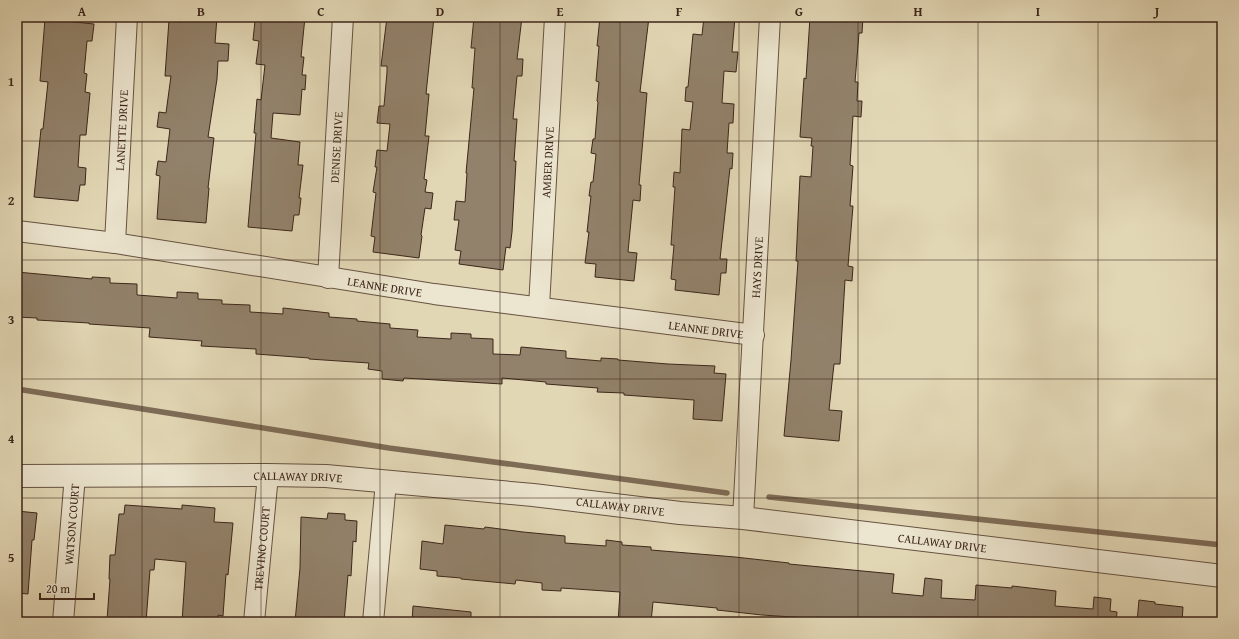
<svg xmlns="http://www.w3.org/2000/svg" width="1239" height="639" font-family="'Gentium Book Plus',serif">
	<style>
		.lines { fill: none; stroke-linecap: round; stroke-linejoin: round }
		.stream { stroke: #7e6c57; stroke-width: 5.5 }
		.building { fill: #92826b; stroke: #3c261a }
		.minor-casing { stroke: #665241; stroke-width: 22 }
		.tertiary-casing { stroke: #665241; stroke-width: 24 }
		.minor { stroke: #ece5cf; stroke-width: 20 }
		.tertiary { stroke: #ece5cf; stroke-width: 22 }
		.grid { fill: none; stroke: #3c261a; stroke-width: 1; stroke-opacity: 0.55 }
		.labels { text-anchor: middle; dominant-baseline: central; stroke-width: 3.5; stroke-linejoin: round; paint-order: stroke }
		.street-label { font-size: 12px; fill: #3c261a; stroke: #ece5cf }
		.neatline { fill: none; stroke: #3c261a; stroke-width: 1.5 }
		.grid-label { font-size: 13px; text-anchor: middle; font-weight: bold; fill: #3c261a }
	</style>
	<rect width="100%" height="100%" fill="#e2d7b5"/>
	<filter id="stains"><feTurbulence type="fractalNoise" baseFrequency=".005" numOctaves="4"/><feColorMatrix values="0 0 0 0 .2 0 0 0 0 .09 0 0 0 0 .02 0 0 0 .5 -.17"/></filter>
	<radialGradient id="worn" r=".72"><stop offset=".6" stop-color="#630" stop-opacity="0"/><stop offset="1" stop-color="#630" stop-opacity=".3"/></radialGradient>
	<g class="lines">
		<g class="stream">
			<path d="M17 389 389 448 727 493"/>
			<path d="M769 497 1222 545"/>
		</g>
	</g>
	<g class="building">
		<path d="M182 17H217L215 43 229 44 228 61H218L217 79 208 137 214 138 208 188H209L206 223 157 219 160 176 156 175 158 161 166 162 170 129 157 127 159 112 166 113 171 76H165L169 20 181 22Z"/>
		<path d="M260 17H305L301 57H304L302 75H306L305 90 302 89 300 115 273 113 271 138 300 142 298 165H303L299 198H301L299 215H294L292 231 248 227 256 133H254L257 99 261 100 265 65 256 64 259 41 253 40 255 21H260Z"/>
		<path d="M387 17H434L426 94H429L425 136H429L424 179 427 180 425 192 433 193 431 209 425 208 421 235 422 236 419 258 373 252 375 237 371 236 376 193 373 192 377 167H375L377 150 387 151 390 124 377 123 379 106H384L387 72V66H381Z"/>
		<path d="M474 17H522L517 59H523L522 76H517L513 119H517L514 161H516L512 232 510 248 506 247 503 270 459 264 461 251 455 250 459 220H454L456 201 465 202 467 173H466L474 88H472L475 48H471Z"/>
		<path d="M600 17H649L640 92 647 93 639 185H641L640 201 633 200 628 252 637 253 634 281 595 277 596 264 585 263 589 232H587L591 196H589L591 182H593L596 154 591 153 593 139H595L598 102 597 101 599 82 596 81 599 46H597Z"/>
		<path d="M704 17H735L732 52H738L736 72 724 71 722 103 734 104 733 123H729L727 153H733L732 169 730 168 720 259H727L726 273H721L719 295 675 290 676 280 671 279 674 245H671L675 187H673L674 172 680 173 682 129 690 130 693 102 685 101 686 87H688L693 34 702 35Z"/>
		<path d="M810 17H863L862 33H859L855 82H858L857 101H862L861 117 853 116 850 165 853 166 850 206H853L848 266 853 267 852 281 845 280 840 364H834L829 410 842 411 839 441 784 436 791 360 798 261H796L800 176 811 177 813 146H811L812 138 800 137 804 78 806 79Z"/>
		<path d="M45 19 94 24 92 41H87L84 73 87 74 85 92 90 93 86 135H80L78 167 86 168 85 185H80L78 201 34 197 41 129H43L48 82 40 81Z"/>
		<path d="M17 272 92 279V277L110 278V283L137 284V295L177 298V292L198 293V299L222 300V304L250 305V312L283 314V308L329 313V317L357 319V321L390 324V328L418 330 417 337 451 339V333L471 334V338L493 339V354L520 355 521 347 566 351V358L601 361V358L618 359V360L668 364 715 366 714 373 726 374 722 421 693 419 694 400 624 395V393L597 392 598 388 546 384V382L502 378V384L404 378 403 381 382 379V371L368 369 369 363 309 359V358L256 354V349L201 346 202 341 149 337 150 328 89 324V323L37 320V318L17 317Z"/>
		<path d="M125 505 182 509V505L215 508 214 522 233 523 228 575 226 574 223 616 218 615V618H210V622H182L186 562 155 559 154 570H150L146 622H111V621L107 620 110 579H109L110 555H115L119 514H124Z"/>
		<path d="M17 511 37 513 34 540H32L28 594 17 593Z"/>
		<path d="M328 513 345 514V520L357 521 356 542 353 541 351 576 348 575 344 622H295L300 568 301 517 327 519Z"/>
		<path d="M445 525 484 529 485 527 523 532 565 536V543L606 546V540L622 542V545L651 547V550L735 557 789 563V564L894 574 892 593 923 596 925 578 942 580 941 598 975 600 976 585 1012 588V586L1056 591 1055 606 1093 609 1094 597 1111 599 1110 611 1117 612 1116 622H970L935 619V622H838V620L762 615 717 610V608L653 602 651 622H618L620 592 561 588V591L542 590V583L516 580 515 584 461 579V578L437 576V571L420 569 422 541 443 544Z"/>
		<path d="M1139 600 1155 602V604L1183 607 1182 622H1137Z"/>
		<path d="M413 606 471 612V622H412Z"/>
	</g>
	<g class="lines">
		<defs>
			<g id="minor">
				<path id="s1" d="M17 231 115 243 434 294 754 335"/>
				<path id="s2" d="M115 243 127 17"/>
				<path id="s3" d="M328 278 343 17"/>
				<path id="s4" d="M539 307 555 17"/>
				<path id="s5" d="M743 518 770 17"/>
				<path id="s6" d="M63 622 75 475"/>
				<path id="s7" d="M254 622 268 475"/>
				<path d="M373 622 386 482"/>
			</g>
			<g id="tertiary">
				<path id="s8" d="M17 476 268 475 326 476 533 495 680 513 743 518 1222 576"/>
			</g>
		</defs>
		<use href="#minor" class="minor-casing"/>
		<use href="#tertiary" class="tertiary-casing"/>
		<use href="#minor" class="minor"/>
		<use href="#tertiary" class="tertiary"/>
	</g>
	<path class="grid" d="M142 17V622M261 17V622M380 17V622M500 17V622M620 17V622M739 17V622M858 17V622M978 17V622M1098 17V622M17 141H1222M17 260H1222M17 379H1222M17 498H1222"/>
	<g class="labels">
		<g class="street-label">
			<text stroke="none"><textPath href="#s2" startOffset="113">LANETTE DRIVE</textPath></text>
			<text stroke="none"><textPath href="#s3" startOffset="131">DENISE DRIVE</textPath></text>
			<text stroke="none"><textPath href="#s4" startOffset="145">AMBER DRIVE</textPath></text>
			<text stroke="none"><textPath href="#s5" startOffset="251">HAYS DRIVE</textPath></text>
			<text stroke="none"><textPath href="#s1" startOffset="372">LEANNE DRIVE</textPath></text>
			<text stroke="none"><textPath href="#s1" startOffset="696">LEANNE DRIVE</textPath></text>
			<text stroke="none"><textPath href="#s8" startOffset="281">CALLAWAY DRIVE</textPath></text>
			<text stroke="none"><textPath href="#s8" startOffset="605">CALLAWAY DRIVE</textPath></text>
			<text stroke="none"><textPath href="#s6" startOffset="98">WATSON COURT</textPath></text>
			<text stroke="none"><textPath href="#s8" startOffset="929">CALLAWAY DRIVE</textPath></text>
			<text stroke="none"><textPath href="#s7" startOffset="74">TREVINO COURT</textPath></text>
		</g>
	</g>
	<rect width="1239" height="639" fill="none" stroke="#e2d7b5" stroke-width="44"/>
	<path d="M40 593v6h54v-6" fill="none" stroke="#3c261a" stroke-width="2"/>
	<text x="46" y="593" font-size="12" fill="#3c261a" stroke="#ece5cf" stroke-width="3" paint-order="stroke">20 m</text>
	<rect x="22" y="22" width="1195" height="595" class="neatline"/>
	<g class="grid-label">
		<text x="82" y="16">A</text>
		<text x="201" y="16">B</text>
		<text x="321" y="16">C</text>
		<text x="440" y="16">D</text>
		<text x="560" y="16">E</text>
		<text x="679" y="16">F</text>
		<text x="799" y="16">G</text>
		<text x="918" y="16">H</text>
		<text x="1038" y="16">I</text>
		<text x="1157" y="16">J</text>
		<text x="11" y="86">1</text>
		<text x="11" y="205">2</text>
		<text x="11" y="324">3</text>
		<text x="11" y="443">4</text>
		<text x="11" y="562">5</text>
	</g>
	<rect width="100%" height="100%" filter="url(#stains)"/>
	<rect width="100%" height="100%" fill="url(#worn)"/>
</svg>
